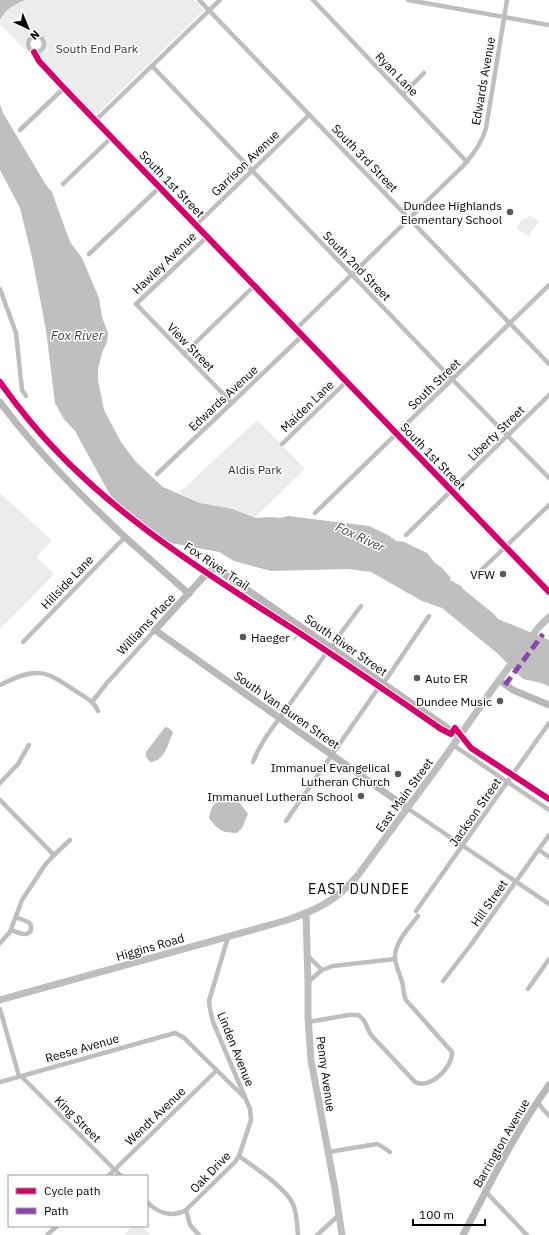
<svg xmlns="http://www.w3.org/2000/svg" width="549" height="1235" font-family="'IBM Plex Sans',sans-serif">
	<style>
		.green { fill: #ececec }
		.water { fill: #bfbfbf }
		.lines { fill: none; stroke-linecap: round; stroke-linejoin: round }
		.stream { stroke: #bfbfbf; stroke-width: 1.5 }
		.street { stroke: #bebebe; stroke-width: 4.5 }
		.secondary { stroke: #b8b8b8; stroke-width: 7 }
		.primary { stroke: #bebebe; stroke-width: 7 }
		.quiet { stroke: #8e44ad; stroke-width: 5; stroke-dasharray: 10 5; stroke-linecap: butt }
		.cycleway-casing { stroke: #fff; stroke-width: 8 }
		.cycleway { stroke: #d6006c; stroke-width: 6 }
		.poi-dot { fill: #595959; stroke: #fff; stroke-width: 1.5 }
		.labels { text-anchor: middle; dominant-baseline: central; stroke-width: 3; stroke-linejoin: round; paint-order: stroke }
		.park-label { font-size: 12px; fill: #333; stroke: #fff }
		.street-label { font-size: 12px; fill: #000; stroke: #fff }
		.poi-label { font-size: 12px; fill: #000; stroke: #fff; text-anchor: end }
		.water-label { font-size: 13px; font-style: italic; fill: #444; stroke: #fff }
		.quarter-label { font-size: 14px; letter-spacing: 1px; fill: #000; stroke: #fff }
	</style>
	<rect width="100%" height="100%" fill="#fff"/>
	<g class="green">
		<path d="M25 0H194L202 8 203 11 98 113H94L40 57 39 55C41 53 43 52 44 50 50 42 43 35 36 34L29 36 25 42 26 51 0 24C0 11 15 5 25 0Z"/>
		<path d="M529 215 539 221 529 236 516 228 522 219 527 218Z"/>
		<path d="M257 420 305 469 255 517 234 509 201 503 179 493Z"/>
		<path d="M0 493 52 541 36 557 54 574 0 629Z"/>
		<path d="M133 1226H142L151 1235H124Z"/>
	</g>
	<g class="water">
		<path d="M0 0H25C14 5 5 9 0 20Z"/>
		<path d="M0 104 3 113 46 185 52 192 70 242 82 258 99 298 102 317 108 333 107 342 102 353 98 369V380L104 410 121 442 136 462 163 487 200 503 233 509 256 518 270 517 281 518 288 516 369 526 388 535 396 541 404 542 427 553 435 563 441 567 451 578 450 580 461 586 463 589 494 614 498 619 549 640V687L545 684 523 679 497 653 442 608 422 601 371 572 348 569 271 571 234 561 219 552 170 543 119 505 109 493 75 431 64 419 55 403 46 330 32 257 20 208 0 170Z"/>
		<path d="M165 727C168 727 172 730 173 733 168 742 165 762 150 762L146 757V752Z"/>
		<path d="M225 798 240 803 248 814 242 828 237 833C222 833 218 830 209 818 212 805 212 804 225 798Z"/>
	</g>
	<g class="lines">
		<path class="stream" d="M237 590 299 632 294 640"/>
		<g class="street">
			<path d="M199 0 549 364"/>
			<path d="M313 0 467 162"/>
			<path d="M408 0 549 25"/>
			<circle cx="36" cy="44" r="8"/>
			<path d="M34 52 39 61 64 88 549 592"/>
			<path d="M152 66 448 375 549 478"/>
			<path d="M403 94 424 73"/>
			<path d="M96 120 220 0"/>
			<path d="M20 130 64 88"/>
			<path d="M63 184 112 137"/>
			<path d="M196 225 309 115"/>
			<path d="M207 237 136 304 232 403"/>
			<path d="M89 254 160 187"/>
			<path d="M0 289 16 333 22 390 26 396"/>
			<path d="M296 329 463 166C473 155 482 143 486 128L507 0"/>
			<path d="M184 354 254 286"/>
			<path d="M282 444 346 382"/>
			<path d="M157 474 302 336"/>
			<path d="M315 513 549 285"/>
			<path d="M406 535 549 395"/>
			<path d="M475 576 549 505"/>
			<path d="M23 642 125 537"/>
			<path d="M0 685C37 667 44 669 77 692 85 697 95 702 98 711"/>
			<path d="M92 702 106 684 155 630"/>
			<path d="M453 745 549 810"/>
			<path d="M253 762C261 740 276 724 289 705 313 672 336 639 361 606"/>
			<path d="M0 783 18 764 29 745"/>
			<path d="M0 800 54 855"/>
			<path d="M407 808 549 904"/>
			<path d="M286 821 379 687 383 684 429 616"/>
			<path d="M539 850 549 857"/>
			<path d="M416 911 549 723"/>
			<path d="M11 930C15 931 22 935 26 934 32 933 33 925 28 922 24 920 20 919 16 917"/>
			<path d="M0 943 10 932 22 900 45 865 54 855 70 840"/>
			<path d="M308 956 322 970"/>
			<path d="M443 981 470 946 549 835"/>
			<path d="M308 982 322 970 333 966 395 959"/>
			<path d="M528 989 549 959"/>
			<path d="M0 1009 19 1076"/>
			<path d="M308 1022 349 1015H358C368 1021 365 1028 372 1036L415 1082C430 1090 453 1067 452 1052L406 1000C403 994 404 988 402 982 400 974 395 965 395 957 395 942 409 928 418 916"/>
			<path d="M21 1076 121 1176"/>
			<path d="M0 1082 175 1033 183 1037 244 1097"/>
			<path d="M537 1102 549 1116"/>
			<path d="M328 1152 377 1144 381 1146 390 1152"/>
			<path d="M239 1156C255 1168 285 1187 293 1204 297 1213 297 1225 298 1235"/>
			<path d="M108 1176 216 1071"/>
			<path d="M486 1192 527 1235"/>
			<path d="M147 1202C158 1213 172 1218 186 1210L235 1162 239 1156 251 1120 250 1109 213 1022 210 1009 209 1001 228 937"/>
			<path d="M186 1210 190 1225 199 1235"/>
			<path d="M47 1235 57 1226"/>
			<path d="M317 1235 339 1215"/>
		</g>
		<g class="secondary">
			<path d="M0 402C36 451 80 495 125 537 146 556 168 575 189 594"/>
			<path d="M499 680 513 690 549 705"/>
			<path d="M407 808 155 630 209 571 214 569H217L459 736"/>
			<path d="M463 1235C490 1184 515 1132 549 1085"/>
		</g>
		<g class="primary">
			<path d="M306 914 308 982V1017L311 1060 335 1189 342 1235"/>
			<path d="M0 1000 284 921C315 911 338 900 358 875L437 768 494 687 538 628 549 617"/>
		</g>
		<path class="quiet" d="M505 685 543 634"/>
		<defs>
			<g id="cycleway">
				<path d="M34 52 39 61 64 88 549 592"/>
				<path d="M0 382C9 395 19 408 29 420 103 510 204 572 301 634 348 665 395 697 441 729L451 734 455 728 471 748 549 799"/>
			</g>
		</defs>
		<use href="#cycleway" class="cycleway-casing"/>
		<use href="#cycleway" class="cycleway"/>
	</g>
	<g class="poi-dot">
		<circle cx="510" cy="212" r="4"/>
		<circle cx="503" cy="574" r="4"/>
		<circle cx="243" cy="637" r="4"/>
		<circle cx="417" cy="678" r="4"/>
		<circle cx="500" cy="701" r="4"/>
		<circle cx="398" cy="774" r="4"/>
		<circle cx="361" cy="796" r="4"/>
	</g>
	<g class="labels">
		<g class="park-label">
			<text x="97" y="48">South End Park</text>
			<text x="255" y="469">Aldis Park</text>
		</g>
		<g class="street-label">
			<text transform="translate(397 74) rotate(46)">Ryan Lane</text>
			<text transform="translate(483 81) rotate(-80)">Edwards Avenue</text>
			<text transform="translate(365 158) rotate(46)">South 3rd Street</text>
			<text transform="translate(245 163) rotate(-44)">Garrison Avenue</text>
			<text transform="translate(172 184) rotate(46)">South 1st Street</text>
			<text transform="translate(164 263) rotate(-44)">Hawley Avenue</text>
			<text transform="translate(357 266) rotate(46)">South 2nd Street</text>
			<text transform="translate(191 347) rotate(46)">View Street</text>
			<text transform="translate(434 384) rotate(-44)">South Street</text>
			<text transform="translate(223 398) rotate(-43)">Edwards Avenue</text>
			<text transform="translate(307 406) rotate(-44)">Maiden Lane</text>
			<text transform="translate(496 433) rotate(-44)">Liberty Street</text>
			<text transform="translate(433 456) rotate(46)">South 1st Street</text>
			<text transform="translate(217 566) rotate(34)">Fox River Trail</text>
			<text transform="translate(67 582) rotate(-46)">Hillside Lane</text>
			<text transform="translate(146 624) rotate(-47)">Williams Place</text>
			<text transform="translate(346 645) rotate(35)">South River Street</text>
			<text transform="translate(287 710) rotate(35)">South Van Buren Street</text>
			<text transform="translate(404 795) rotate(-54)">East Main Street</text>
			<text transform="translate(475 812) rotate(-55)">Jackson Street</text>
			<text transform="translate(489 903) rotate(-55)">Hill Street</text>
			<text transform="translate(150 947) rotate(-16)">Higgins Road</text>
			<text transform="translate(82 1048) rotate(-16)">Reese Avenue</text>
			<text transform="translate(236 1049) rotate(68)">Linden Avenue</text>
			<text transform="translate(326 1074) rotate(82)">Penny Avenue</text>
			<text transform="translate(155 1116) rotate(-44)">Wendt Avenue</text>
			<text transform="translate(78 1119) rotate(45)">King Street</text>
			<text transform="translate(501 1143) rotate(-60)">Barrington Avenue</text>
			<text transform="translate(210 1172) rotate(-46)">Oak Drive</text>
		</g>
		<g class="poi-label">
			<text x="502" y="205">Dundee Highlands<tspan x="502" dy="14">Elementary School</tspan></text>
			<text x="495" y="574">VFW</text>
			<text x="251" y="637" text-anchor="start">Haeger</text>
			<text x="425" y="678" text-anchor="start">Auto ER</text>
			<text x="492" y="701">Dundee Music</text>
			<text x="390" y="767">Immanuel Evangelical<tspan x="390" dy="14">Lutheran Church</tspan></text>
			<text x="353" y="796">Immanuel Lutheran School</text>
		</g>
		<g class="water-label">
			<text x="77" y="335">Fox River</text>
			<text transform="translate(360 537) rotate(25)">Fox River</text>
		</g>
		<g class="quarter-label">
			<text x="359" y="889">EAST DUNDEE</text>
		</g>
	</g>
	<rect x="8" y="1175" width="140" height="52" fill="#ffffff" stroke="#999999"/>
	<rect x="16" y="1188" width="20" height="6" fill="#d6006c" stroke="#999999"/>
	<text x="44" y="1195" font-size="12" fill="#000000">Cycle path</text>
	<rect x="16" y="1208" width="20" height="6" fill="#8e44ad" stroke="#999999"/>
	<text x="44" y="1215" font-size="12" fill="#000000">Path</text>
	<g transform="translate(28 28) rotate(136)" stroke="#ffffff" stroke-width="3" paint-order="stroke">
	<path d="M0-3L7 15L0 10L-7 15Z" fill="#000000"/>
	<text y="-6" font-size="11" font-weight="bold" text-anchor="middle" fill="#000000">N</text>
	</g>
	<path d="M413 1219v6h72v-6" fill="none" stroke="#000000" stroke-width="2"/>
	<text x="419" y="1219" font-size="12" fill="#000000" stroke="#ffffff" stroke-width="3" paint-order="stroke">100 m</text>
</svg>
